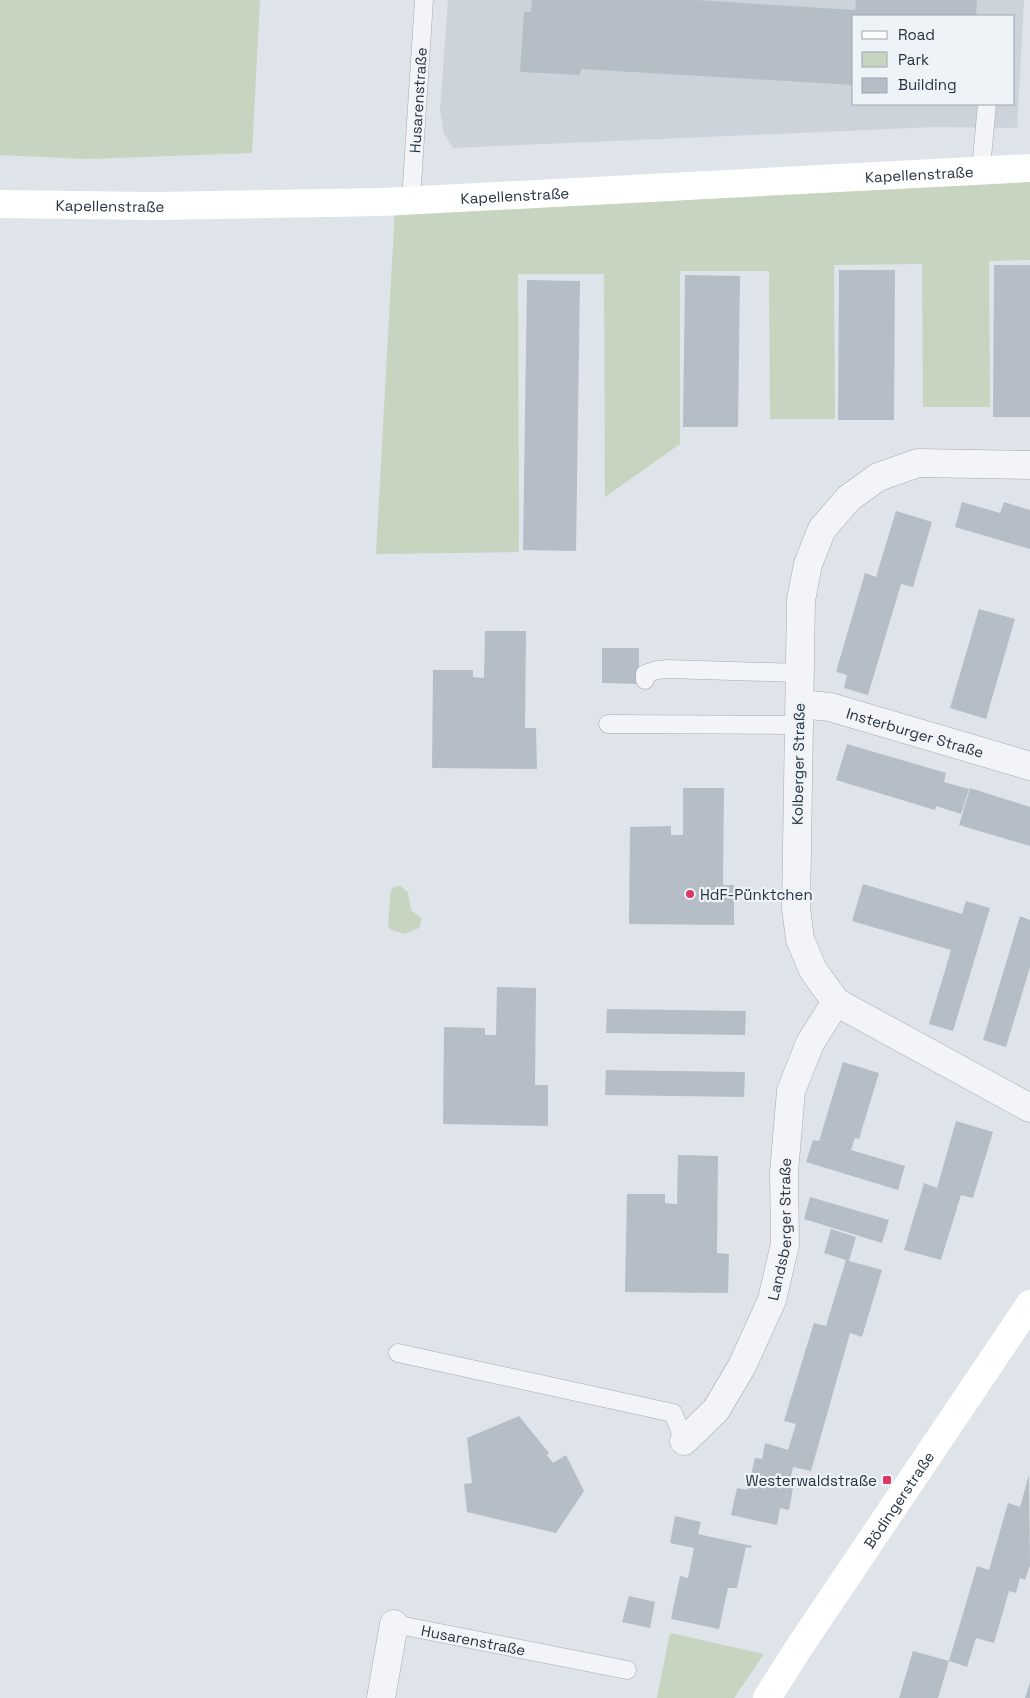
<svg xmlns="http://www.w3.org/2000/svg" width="1030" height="1698" font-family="'Space Grotesk',sans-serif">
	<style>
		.built { fill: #ccd3db; fill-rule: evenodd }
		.green { fill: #c7d4bf }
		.building { fill: #b5bec7 }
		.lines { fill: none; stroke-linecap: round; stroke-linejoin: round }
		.lane-casing { stroke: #a3abb4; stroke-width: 19 }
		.street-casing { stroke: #a3abb4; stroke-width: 29 }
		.lane { stroke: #f2f4f7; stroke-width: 18 }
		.street { stroke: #f2f4f7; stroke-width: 28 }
		.secondary { stroke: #fff; stroke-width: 28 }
		.poi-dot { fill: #d93963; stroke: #eef3f7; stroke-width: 2 }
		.labels { text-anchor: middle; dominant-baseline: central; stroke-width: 4.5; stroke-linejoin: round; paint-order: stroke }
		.street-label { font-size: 15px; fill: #263342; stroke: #eef3f7 }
		.poi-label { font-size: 15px; fill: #263342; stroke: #eef3f7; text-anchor: start }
	</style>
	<rect width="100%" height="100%" fill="#dee4e9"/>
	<path class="built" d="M448 0H1024L1017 128 937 127 453 148 444 134 440 111ZM854 16H1014V104H854Z"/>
	<g class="green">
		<path d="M0 0H260L252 153 87 159 0 155Z"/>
		<path d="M1030 181V260L989 261 990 407H923L922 264 834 265 835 419H770L769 271H680V444L605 497 604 274H518L519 552 376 554 395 208Z"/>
		<path d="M400 886 408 892 411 910 422 919 419 928 404 934 390 929 388 925 391 890 394 887Z"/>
		<path d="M670 1633 764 1654 734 1698H657Z"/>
	</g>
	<g class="building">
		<path d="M532 0H696L855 10 856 0H977L976 16H854V85L581 69 580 75 520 72 524 12H531Z"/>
		<path d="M994 265H1030V417H993Z"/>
		<path d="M839 270H895L894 420H838Z"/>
		<path d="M685 275 740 276 738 427H683Z"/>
		<path d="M527 280 580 281 576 551 523 550Z"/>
		<path d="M962 502 1000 513 1004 502 1030 510V549L955 527Z"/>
		<path d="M896 511 932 522 913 587 901 584 868 695 844 688 847 675 836 672 865 573 876 577Z"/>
		<path d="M979 609 1015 619 986 719 950 708Z"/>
		<path d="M485 631H526L525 728H536L537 769 432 768 433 670H473V677L484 678Z"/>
		<path d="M602 648H639V684L602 683Z"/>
		<path d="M847 744 946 773 944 782 969 789 961 814 936 806 935 810 836 780Z"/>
		<path d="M683 788H724L723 885H734V925L629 924 630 827 671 826V835H683Z"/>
		<path d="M970 788 1030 807V846L959 825Z"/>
		<path d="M863 884 962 914 966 901 990 908 953 1031 929 1024 951 950 852 921Z"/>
		<path d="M1020 916 1030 920V967L1006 1047 983 1040Z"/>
		<path d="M497 987 536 988 535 1085H548V1126L443 1124 444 1027 485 1028V1035H496Z"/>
		<path d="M607 1009 746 1011 745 1035 606 1033Z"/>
		<path d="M843 1062 879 1073 859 1139 855 1138 851 1150 905 1166 898 1190 806 1162 813 1140 819 1141Z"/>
		<path d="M606 1070 745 1072 744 1097 605 1095Z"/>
		<path d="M956 1121 993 1132 973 1198 961 1195 941 1260 904 1250 924 1183 937 1188Z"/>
		<path d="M678 1155 718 1156 717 1253 729 1254 728 1293 625 1292 627 1194H665V1203L677 1204Z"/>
		<path d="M810 1197 889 1220 882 1243 804 1219Z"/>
		<path d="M831 1229 856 1237 849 1261 882 1270 862 1337 850 1333 811 1471 793 1467 789 1487 793 1488 789 1510 780 1508 777 1525 731 1515 737 1488 747 1490 755 1458 762 1459 765 1443 788 1450 796 1424 784 1421 804 1355 814 1323 826 1326 846 1260 824 1253Z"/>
		<path d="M519 1416 549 1453 547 1455 553 1463 566 1455 584 1491 556 1533 467 1512 464 1484 472 1483 467 1438Z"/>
		<path d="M1029 1475 1030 1565 1025 1580 1020 1578 1016 1593 1009 1591 994 1643 976 1638 967 1667 949 1661 977 1566 989 1570 1008 1503 1020 1507Z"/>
		<path d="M675 1516 701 1522 698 1534 752 1546 751 1548 746 1547 737 1588H728L719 1629 671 1619 680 1576 688 1578 694 1548 670 1543Z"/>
		<path d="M629 1596 655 1602 650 1628 622 1622Z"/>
		<path d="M913 1651 949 1661 938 1698H899Z"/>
		<path d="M1030 1682V1698H1025Z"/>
	</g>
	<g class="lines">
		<defs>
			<g id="lane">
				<path d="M981 169 987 104"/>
				<path id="s1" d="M411 200 424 0"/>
				<path d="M645 680V674L657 670 668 669 800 673"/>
				<path d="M608 724 799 725"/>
				<path d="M398 1353 673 1413 684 1441"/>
				<path id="s2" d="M394 1624 627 1670"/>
			</g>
			<g id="street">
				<path d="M1030 465 918 463 878 477 849 498 822 529 808 564 801 600 796 908 800 939 813 970 836 1002 1030 1108"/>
				<path id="s3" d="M800 704 830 707 1030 766"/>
				<path id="s4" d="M684 1441 716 1410 742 1366 772 1300 785 1244 784 1172 791 1091 810 1043 836 1002"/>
				<path d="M381 1698 394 1624"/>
			</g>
		</defs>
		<use href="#lane" class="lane-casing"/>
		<use href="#street" class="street-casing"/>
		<use href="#lane" class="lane"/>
		<use href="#street" class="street"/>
		<g class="secondary">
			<path id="s5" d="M0 204 153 206 383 202 1030 168"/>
			<path id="s6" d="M767 1698 798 1649 1030 1304"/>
		</g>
	</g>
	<g class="poi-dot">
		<circle cx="690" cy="894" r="5"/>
		<rect x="882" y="1475" width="10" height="10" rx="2.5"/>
	</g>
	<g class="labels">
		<g class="street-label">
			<text stroke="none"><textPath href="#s1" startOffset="100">Husarenstraße</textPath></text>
			<text stroke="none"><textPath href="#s5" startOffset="920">Kapellenstraße</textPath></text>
			<text stroke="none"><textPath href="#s5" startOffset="515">Kapellenstraße</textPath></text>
			<text stroke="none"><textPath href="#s5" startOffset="110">Kapellenstraße</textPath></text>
			<text stroke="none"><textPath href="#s3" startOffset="119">Insterburger Straße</textPath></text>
			<text transform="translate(798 764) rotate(-89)">Kolberger Straße</text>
			<text stroke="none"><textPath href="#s4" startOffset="240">Landsberger Straße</textPath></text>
			<text stroke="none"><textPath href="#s6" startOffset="238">Bödingerstraße</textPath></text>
			<text stroke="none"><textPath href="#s2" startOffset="81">Husarenstraße</textPath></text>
		</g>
		<g class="poi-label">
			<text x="700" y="894">HdF-Pünktchen</text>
			<text x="877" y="1480" text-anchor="end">Westerwaldstraße</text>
		</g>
	</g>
	<rect x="852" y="15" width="162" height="90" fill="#eef3f7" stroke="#9ea6af"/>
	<rect x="862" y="31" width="25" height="8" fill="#ffffff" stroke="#9ea6af"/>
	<text x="898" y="40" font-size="15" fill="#263342">Road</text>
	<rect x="862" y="52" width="25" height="15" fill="#c7d4bf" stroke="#9ea6af"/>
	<text x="898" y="65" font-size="15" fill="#263342">Park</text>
	<rect x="862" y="78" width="25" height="15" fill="#b5bec7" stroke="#9ea6af"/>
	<text x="898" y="90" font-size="15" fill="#263342">Building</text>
</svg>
